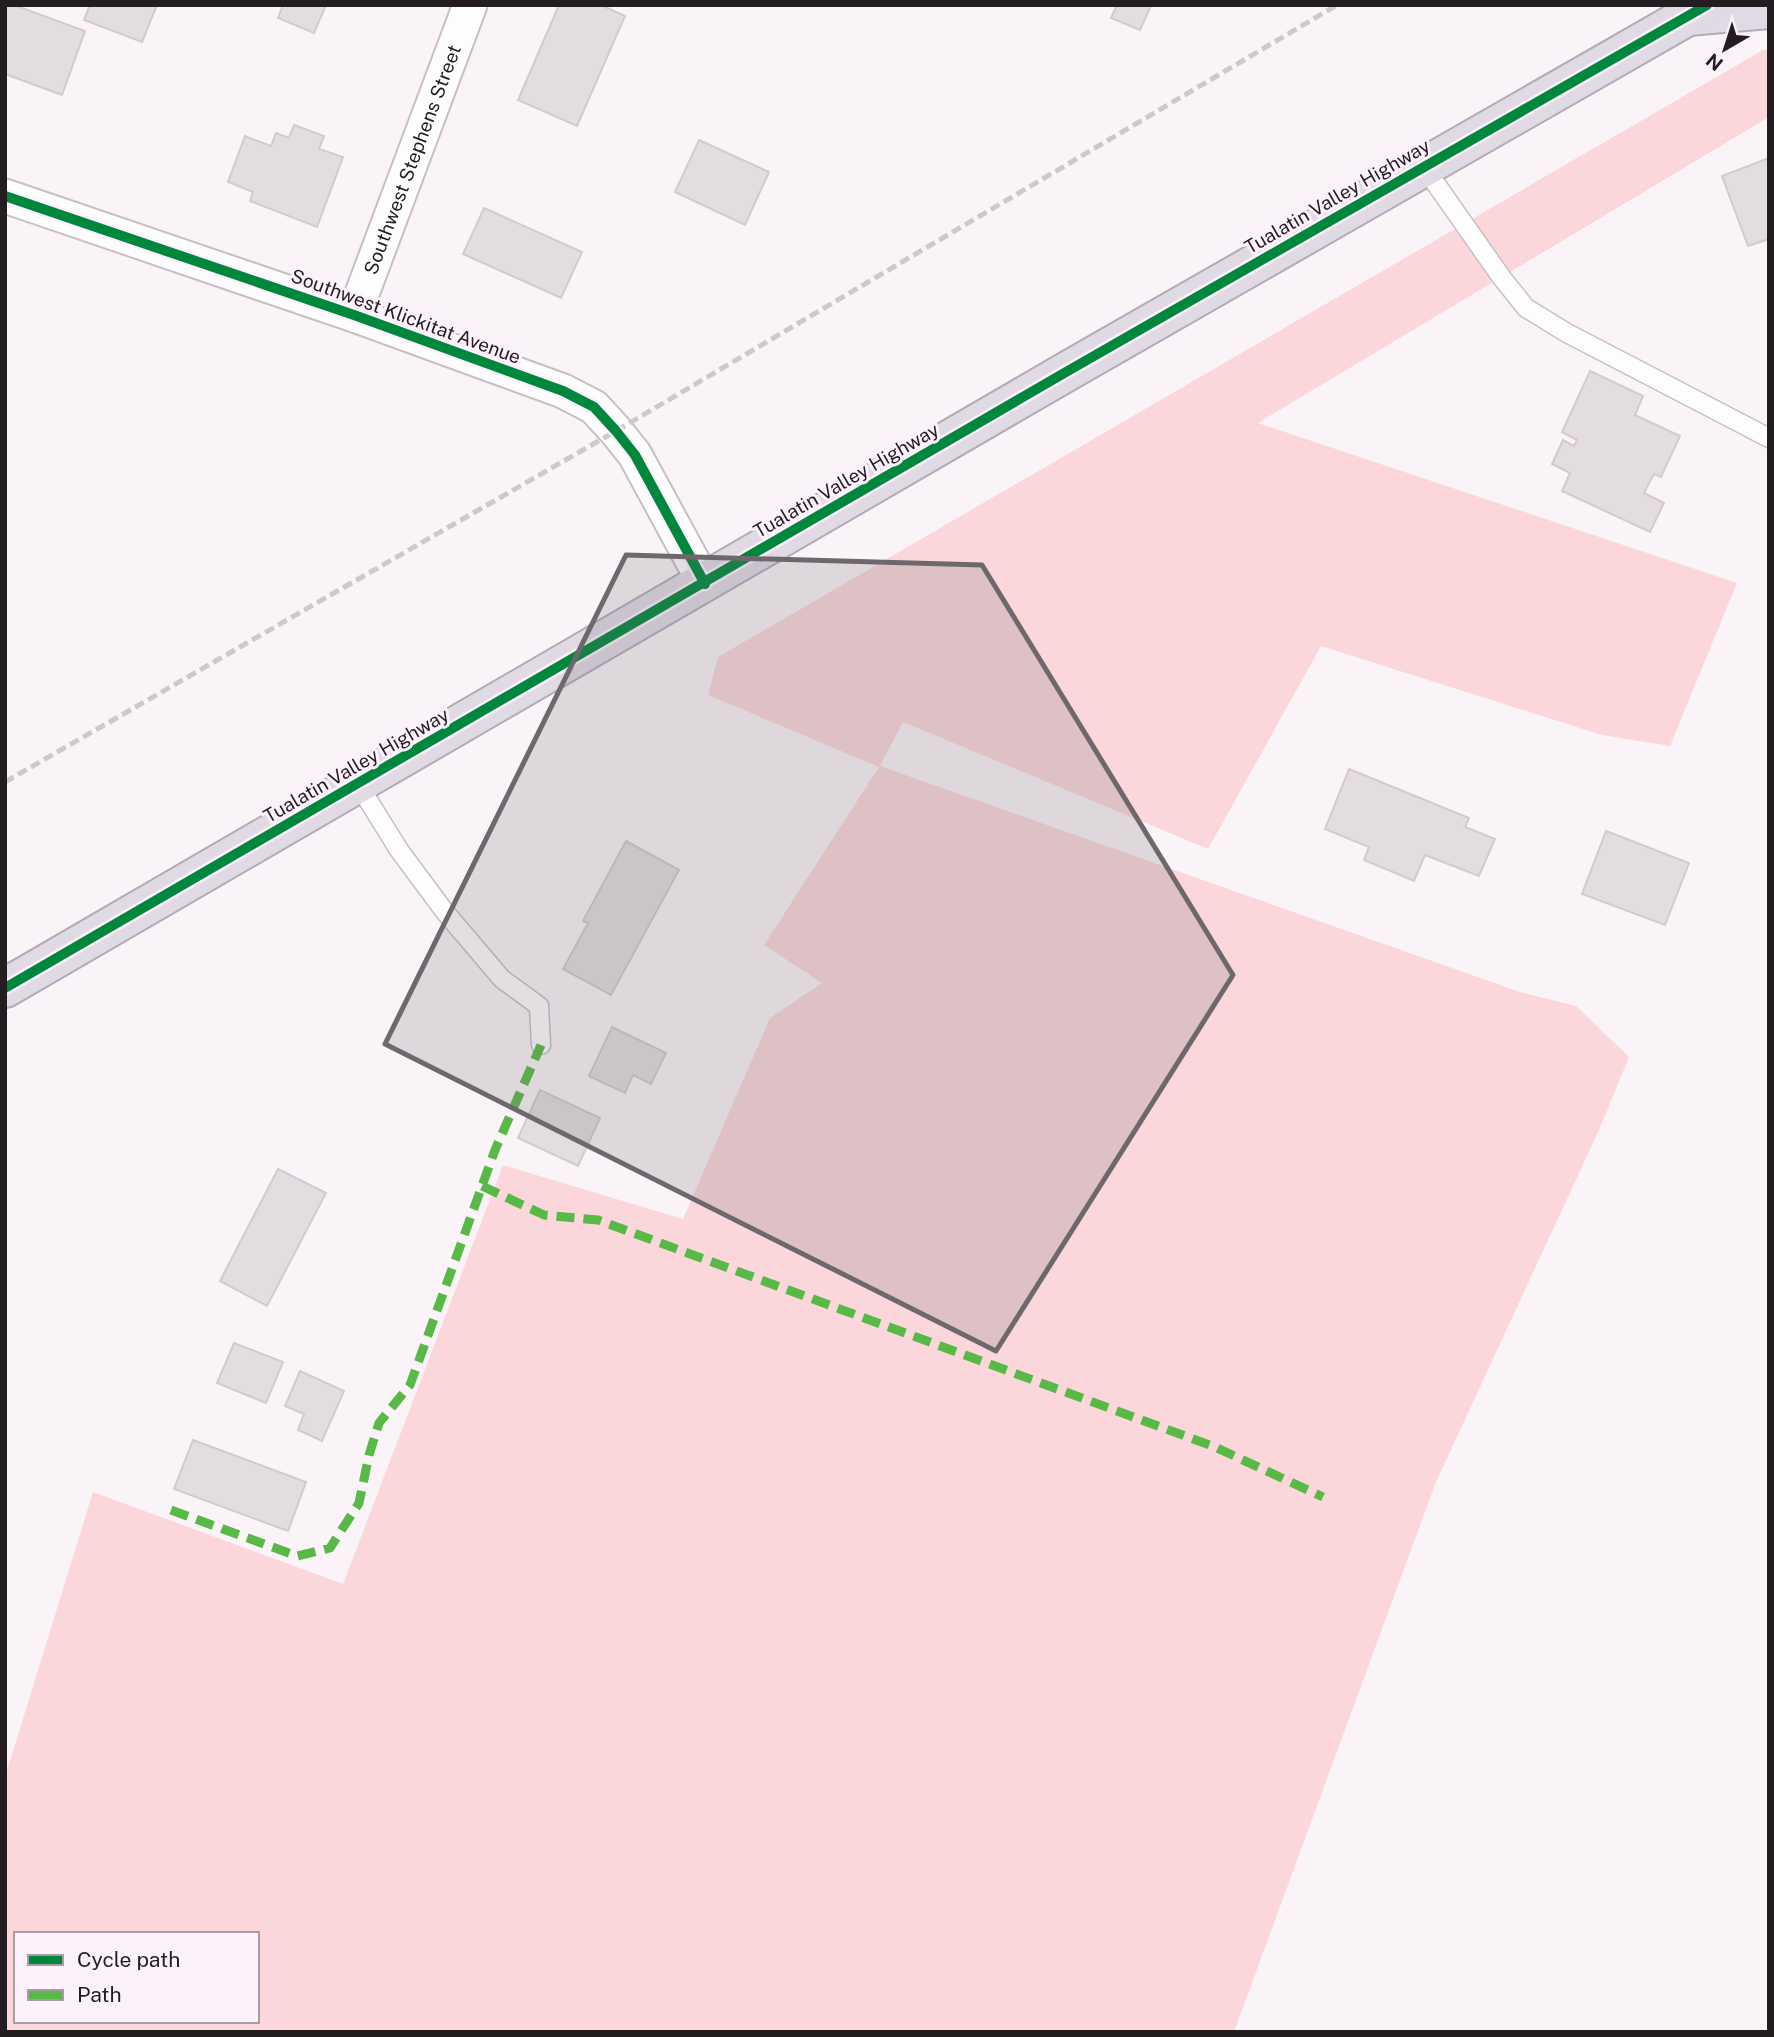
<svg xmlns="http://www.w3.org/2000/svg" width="1774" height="2037" font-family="'Public Sans',sans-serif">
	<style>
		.green { fill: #fbd7db; fill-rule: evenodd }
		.building { fill: #e3dce0; stroke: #d2cacf; stroke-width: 2 }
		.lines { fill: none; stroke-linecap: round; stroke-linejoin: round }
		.lane-casing { stroke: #c6c0c5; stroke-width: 21 }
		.street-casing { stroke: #c6c0c5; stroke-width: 37 }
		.highway-casing { stroke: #b3aab6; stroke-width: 42 }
		.lane { stroke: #fefdfe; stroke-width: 18 }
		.street { stroke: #fefdfe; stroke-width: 33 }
		.highway { stroke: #e0dae5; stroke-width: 38 }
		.rail { stroke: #cbcacb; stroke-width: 5; stroke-dasharray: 10 5; stroke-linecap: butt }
		.quiet { stroke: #58b947; stroke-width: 9; stroke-dasharray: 18 9; stroke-linecap: butt }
		.cycleway-casing { stroke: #fdf1fb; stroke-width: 15 }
		.cycleway { stroke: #00873e; stroke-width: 10 }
		.marked { fill: #6e686d; fill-opacity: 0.2; stroke: #6e686d; stroke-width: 5; stroke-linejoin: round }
		.labels { text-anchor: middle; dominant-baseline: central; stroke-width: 6; stroke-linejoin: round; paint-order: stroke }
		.street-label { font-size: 19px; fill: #231c21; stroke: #fdf1fb }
	</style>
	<rect width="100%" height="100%" fill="#faf4f9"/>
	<path class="green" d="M1769 49V117L1258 423 1737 583 1670 746 1602 735 1321 646 1208 849 903 722 880 766 1520 992 1576 1006 1629 1057 1599 1130 1436 1482 1234 2032H5V1777L93 1492 343 1584 503 1165 683 1219 770 1018 822 983 764 945 879 767 708 695 718 657 1763 50ZM16 1934H257V2021H16Z"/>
	<g class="building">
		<path d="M5 5H14L85 31 62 95 5 74Z"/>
		<path d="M90 5H157L142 42 84 20Z"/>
		<path d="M283 5H326L314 33 278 18Z"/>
		<path d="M559 5H601L625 16 577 126 518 100Z"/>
		<path d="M1117 5 1151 6 1140 30 1111 18Z"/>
		<path d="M294 125 324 136 319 149 343 157 317 227 250 201 253 192 228 182 245 136 271 146 276 133 289 138Z"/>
		<path d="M699 140 769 172 745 225 675 192Z"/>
		<path d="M1769 158V239L1748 246 1722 176Z"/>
		<path d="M484 208 582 252 561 298 463 254Z"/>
		<path d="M1590 371 1643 396 1635 415 1680 436 1661 477 1654 474 1644 493 1664 503 1650 532 1562 491 1570 473 1552 464 1563 440 1574 446 1577 440 1562 432Z"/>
		<path d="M1349 769 1469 818 1465 827 1495 839 1479 876 1425 855 1414 881 1364 860 1369 847 1325 829Z"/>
		<path d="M1606 831 1689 863 1665 925 1582 894Z"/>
		<path d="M626 841 679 870 611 995 563 969 588 923 583 921Z"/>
		<path d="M612 1027 666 1053 651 1084 633 1075 625 1093 589 1076Z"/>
		<path d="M540 1090 600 1118 578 1166 518 1138Z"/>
		<path d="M278 1169 326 1193 267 1306 220 1281Z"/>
		<path d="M234 1343 283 1362 266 1403 217 1383Z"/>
		<path d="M300 1371 344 1391 322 1441 298 1430 304 1414 285 1406Z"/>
		<path d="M193 1440 306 1482 288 1531 174 1489Z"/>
	</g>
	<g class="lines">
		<defs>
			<g id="lane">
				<path d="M1424 167 1502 278 1526 308 1567 333 1769 438"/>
				<path d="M358 784 399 850 445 912 502 979 539 1006 541 1045"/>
			</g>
			<g id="street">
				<path d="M5 196 354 315 563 391 594 407 616 431 635 455 705 584"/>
				<path id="s1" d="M354 315 470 5"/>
			</g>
			<g id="highway">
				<path d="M1688 16 1769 9"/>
				<path d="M5 988 1066 372 1707 5"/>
			</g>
		</defs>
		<use href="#lane" class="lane-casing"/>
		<use href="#street" class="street-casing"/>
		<use href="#highway" class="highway-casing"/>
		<use href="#lane" class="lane"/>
		<use href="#street" class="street"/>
		<use href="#highway" class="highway"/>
		<path class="rail" d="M5 782 616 431 1337 5"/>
		<g class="quiet">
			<path d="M482 1186 544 1215 598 1220 1215 1447 1323 1497"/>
			<path d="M171 1510 297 1556 330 1548 359 1503 369 1455 379 1423 410 1385 495 1150 541 1045"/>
		</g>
		<defs>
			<g id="cycleway">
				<path d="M5 196 354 315 563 391 594 407 616 431 635 455 705 584"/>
				<path d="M5 988 1066 372 1707 5"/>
			</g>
		</defs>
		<use href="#cycleway" class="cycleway-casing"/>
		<use href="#cycleway" class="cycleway"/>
	</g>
	<path class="marked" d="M626 555 982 565 1233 975 996 1351 385 1044Z"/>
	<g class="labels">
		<g class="street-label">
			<text stroke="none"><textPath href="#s1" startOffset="166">Southwest Stephens Street</textPath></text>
			<text transform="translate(1337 196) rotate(-30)">Tualatin Valley Highway</text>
			<text transform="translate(406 316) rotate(20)">Southwest Klickitat Avenue</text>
			<text transform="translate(846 480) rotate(-30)">Tualatin Valley Highway</text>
			<text transform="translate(356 765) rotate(-30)">Tualatin Valley Highway</text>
		</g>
	</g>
	<rect width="1774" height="2037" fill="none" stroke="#231c21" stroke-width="14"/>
	<rect x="14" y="1932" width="245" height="91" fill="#fdf1fb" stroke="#a69ca4" stroke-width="2"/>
	<rect x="28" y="1955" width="35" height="10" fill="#00873e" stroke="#a69ca4" stroke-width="2"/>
	<text x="77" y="1967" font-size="21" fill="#231c21">Cycle path</text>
	<rect x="28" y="1990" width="35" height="10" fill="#58b947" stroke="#a69ca4" stroke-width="2"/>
	<text x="77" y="2002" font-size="21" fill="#231c21">Path</text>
	<g transform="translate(1725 49) rotate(219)" stroke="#fdf1fb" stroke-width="5" paint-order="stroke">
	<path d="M0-5L12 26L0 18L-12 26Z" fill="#231c21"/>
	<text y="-10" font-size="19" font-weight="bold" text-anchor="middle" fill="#231c21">N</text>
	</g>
</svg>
